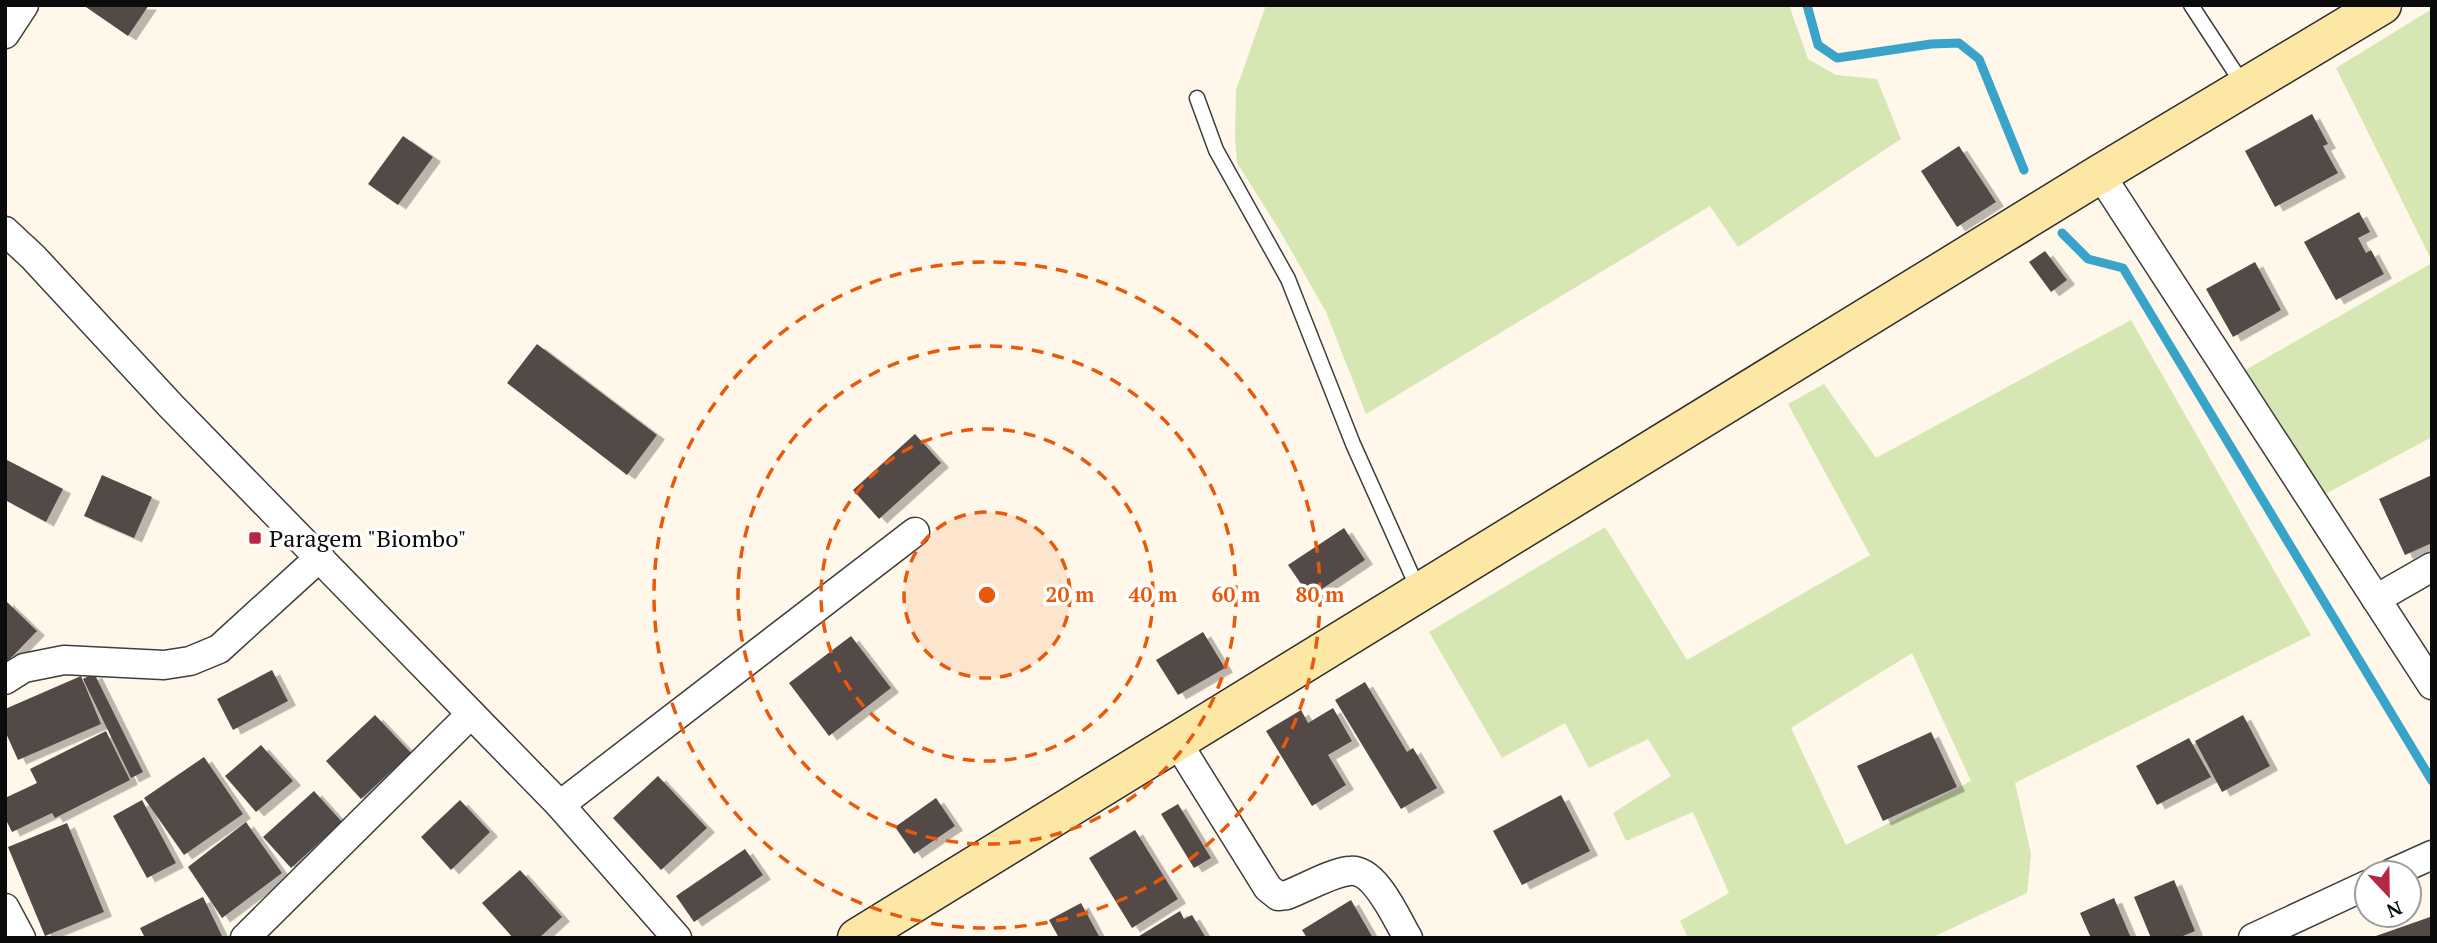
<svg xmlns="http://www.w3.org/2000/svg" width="2437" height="943" font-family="'PT Serif',serif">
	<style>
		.green { fill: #d6e7b4; fill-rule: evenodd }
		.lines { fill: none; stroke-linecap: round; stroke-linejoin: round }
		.stream { stroke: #38a4c9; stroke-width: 9 }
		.building { fill: #534a47; filter: url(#shadow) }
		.service-casing { stroke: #3e3e3e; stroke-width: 17 }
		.minor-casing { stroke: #3e3e3e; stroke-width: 31 }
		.secondary-casing { stroke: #2d2d2d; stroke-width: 41 }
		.service { stroke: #fff; stroke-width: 14 }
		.minor { stroke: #fff; stroke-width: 28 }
		.secondary { stroke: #fde7a5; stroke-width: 38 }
		.ring { fill: none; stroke: #e8590c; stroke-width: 3.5; stroke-dasharray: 12 9 }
		.poi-dot { fill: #b62742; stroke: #fff; stroke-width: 2.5 }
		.labels { text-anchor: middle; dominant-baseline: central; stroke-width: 7; stroke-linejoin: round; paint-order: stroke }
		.poi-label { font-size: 24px; fill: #0b0b0b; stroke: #fff; text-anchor: start }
		.centre { fill: #e8590c; stroke: #fff; stroke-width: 3.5 }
		.ring-label { font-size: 21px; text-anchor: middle; font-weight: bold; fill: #e8590c; stroke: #fff; stroke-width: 7; stroke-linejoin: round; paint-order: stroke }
	</style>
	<defs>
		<filter id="shadow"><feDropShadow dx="8" dy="4.5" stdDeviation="0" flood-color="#0004"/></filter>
	</defs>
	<rect width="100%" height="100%" fill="#fff7e9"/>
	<g class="green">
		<path d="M1266 5H1789L1808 59 1836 75 1877 79 1901 139 1738 247 1710 206 1366 414 1326 312 1280 231 1237 163 1235 138 1236 90Z"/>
		<path d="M2432 9V261L2336 68Z"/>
		<path d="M2432 263V437L2314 500 2235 376Z"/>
		<path d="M2131 320 2311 635 2015 783 2031 854 2027 893 1931 938H1688L1680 921 1729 893 1693 812 1626 841 1613 813 1671 776 1648 739 1589 768 1565 723 1502 758 1429 632 1605 527 1687 660 1870 555 1788 404 1824 384 1876 458ZM1912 653 1971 781 1846 845 1791 728Z"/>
	</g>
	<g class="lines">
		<g class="stream">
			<path d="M1807 5 1818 45 1837 58 1931 44 1959 43 1979 59 2024 170"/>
			<path d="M2062 233 2088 259 2123 268 2432 781"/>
		</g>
	</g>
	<g class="building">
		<path d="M83 5H149L128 36Z"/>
		<path d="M2312 114 2328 144 2323 146 2338 173 2275 207 2245 151Z"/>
		<path d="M403 136 433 157 398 205 368 184Z"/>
		<path d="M1959 146 1996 202 1957 227 1921 171Z"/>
		<path d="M2359 212 2370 232 2358 238 2366 253 2371 250 2384 274 2336 300 2304 242Z"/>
		<path d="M2045 251 2067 280 2051 292 2029 262Z"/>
		<path d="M2255 262 2281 310 2233 337 2206 289Z"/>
		<path d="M537 344 657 435 627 475 507 383Z"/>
		<path d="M915 434 941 463 879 519 853 490Z"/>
		<path d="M5 459 63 489 46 522 5 500Z"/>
		<path d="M102 475 152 497 134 538 84 516Z"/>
		<path d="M2432 475V543L2405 555 2379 499Z"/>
		<path d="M1344 528 1365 560 1310 597 1288 565Z"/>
		<path d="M5 600 37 631 8 661 5 658Z"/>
		<path d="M1203 632 1225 668 1178 695 1156 660Z"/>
		<path d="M851 636 891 688 829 736 789 683Z"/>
		<path d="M272 670 288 701 233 730 217 699Z"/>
		<path d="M94 673 143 772 131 778 83 679Z"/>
		<path d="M81 676 101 724 18 760 5 731V709Z"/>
		<path d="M1365 682 1407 752 1413 748 1437 788 1401 809 1335 700Z"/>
		<path d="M1333 708 1352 741 1328 755 1346 785 1312 806 1266 731 1301 710 1308 723Z"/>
		<path d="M375 715 411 753 361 799 326 761Z"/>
		<path d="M2243 715 2270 766 2222 792 2195 741Z"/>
		<path d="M106 731 130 780 55 818 52 813 12 832 5 818V798L37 783 30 769Z"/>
		<path d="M1931 732 1957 787 1883 821 1857 766Z"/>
		<path d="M2189 738 2211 777 2157 805 2136 766Z"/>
		<path d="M261 745 293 781 256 812 225 776Z"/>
		<path d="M204 757 243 814 184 855 144 798Z"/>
		<path d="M658 776 707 828 661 870 613 818Z"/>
		<path d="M314 791 342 822 291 868 263 837Z"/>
		<path d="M1561 795 1590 851 1522 885 1493 831Z"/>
		<path d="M936 798 955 826 914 854 895 827Z"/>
		<path d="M142 800 176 863 147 878 113 816Z"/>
		<path d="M460 800 490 832 451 870 421 837Z"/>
		<path d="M1178 804 1211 858 1194 868 1161 814Z"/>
		<path d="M246 822 282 873 222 918 188 867Z"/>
		<path d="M67 823 104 912 45 936 8 847Z"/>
		<path d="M1135 830 1178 899 1132 928 1089 858Z"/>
		<path d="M745 849 763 875 694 922 676 896Z"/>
		<path d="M520 870 562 917 539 938H513L482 903Z"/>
		<path d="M2174 880 2195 931 2178 938H2151L2134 897Z"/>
		<path d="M203 897 223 938H145L140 928Z"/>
		<path d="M2114 898 2131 938H2091L2080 913Z"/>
		<path d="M1351 900 1373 938H1307L1302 930Z"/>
		<path d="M1081 903 1100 938H1059L1049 920Z"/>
		<path d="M1180 911 1184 919 1192 915 1206 938H1136Z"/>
		<path d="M2430 917 2432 938H2373V937Z"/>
	</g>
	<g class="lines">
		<defs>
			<g id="service">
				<path d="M2191 5 2244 86"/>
				<path d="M1197 98 1216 150 1288 279 1353 444 1419 591"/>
			</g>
			<g id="minor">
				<path d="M5 34 24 5"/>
				<path d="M2100 174 2432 685"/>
				<path d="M5 231 33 257 171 406 560 805 677 938"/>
				<path d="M2376 599 2432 567"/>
				<path d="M5 680 24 668 64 660 164 665 190 661 219 649 320 557"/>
				<path d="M1177 742 1268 888 1278 896 1287 895C1305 888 1331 873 1349 871 1375 867 1396 918 1408 938"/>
				<path d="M560 805 915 532"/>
				<path d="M2392 873 2432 855"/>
				<path d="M5 908 21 938"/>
				<path d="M245 938 471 714"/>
				<path d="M2253 938 2367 885"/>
			</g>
			<path id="secondary" d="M857 938 2100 174 2382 5"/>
		</defs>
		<use href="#service" class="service-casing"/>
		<use href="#minor" class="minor-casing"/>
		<use href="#secondary" class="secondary-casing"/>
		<use href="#service" class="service"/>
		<use href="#minor" class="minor"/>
		<use href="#secondary" class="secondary"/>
	</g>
	<circle cx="987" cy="595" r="83" fill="#e8590c" fill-opacity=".12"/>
	<g class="ring">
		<circle cx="987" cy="595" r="83"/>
		<circle cx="987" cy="595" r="166"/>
		<circle cx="987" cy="595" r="249"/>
		<circle cx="987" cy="595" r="333"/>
	</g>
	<rect class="poi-dot" x="248" y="531" width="14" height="14" rx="3.5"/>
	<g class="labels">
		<g class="poi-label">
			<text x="269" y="538">Paragem "Biombo"</text>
		</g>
	</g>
	<circle cx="987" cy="595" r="10" class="centre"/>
	<g class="ring-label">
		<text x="1070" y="602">20 m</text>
		<text x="1153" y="602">40 m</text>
		<text x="1236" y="602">60 m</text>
		<text x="1320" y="602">80 m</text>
	</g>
	<rect width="2437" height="943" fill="none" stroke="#0b0b0b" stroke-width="14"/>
	<g transform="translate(2388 894) rotate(158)"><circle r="33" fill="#ffffff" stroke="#9d9d9d" stroke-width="2"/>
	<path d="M0-5L12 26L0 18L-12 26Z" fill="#b62742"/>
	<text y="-10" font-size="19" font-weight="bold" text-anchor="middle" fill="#0b0b0b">N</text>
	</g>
</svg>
